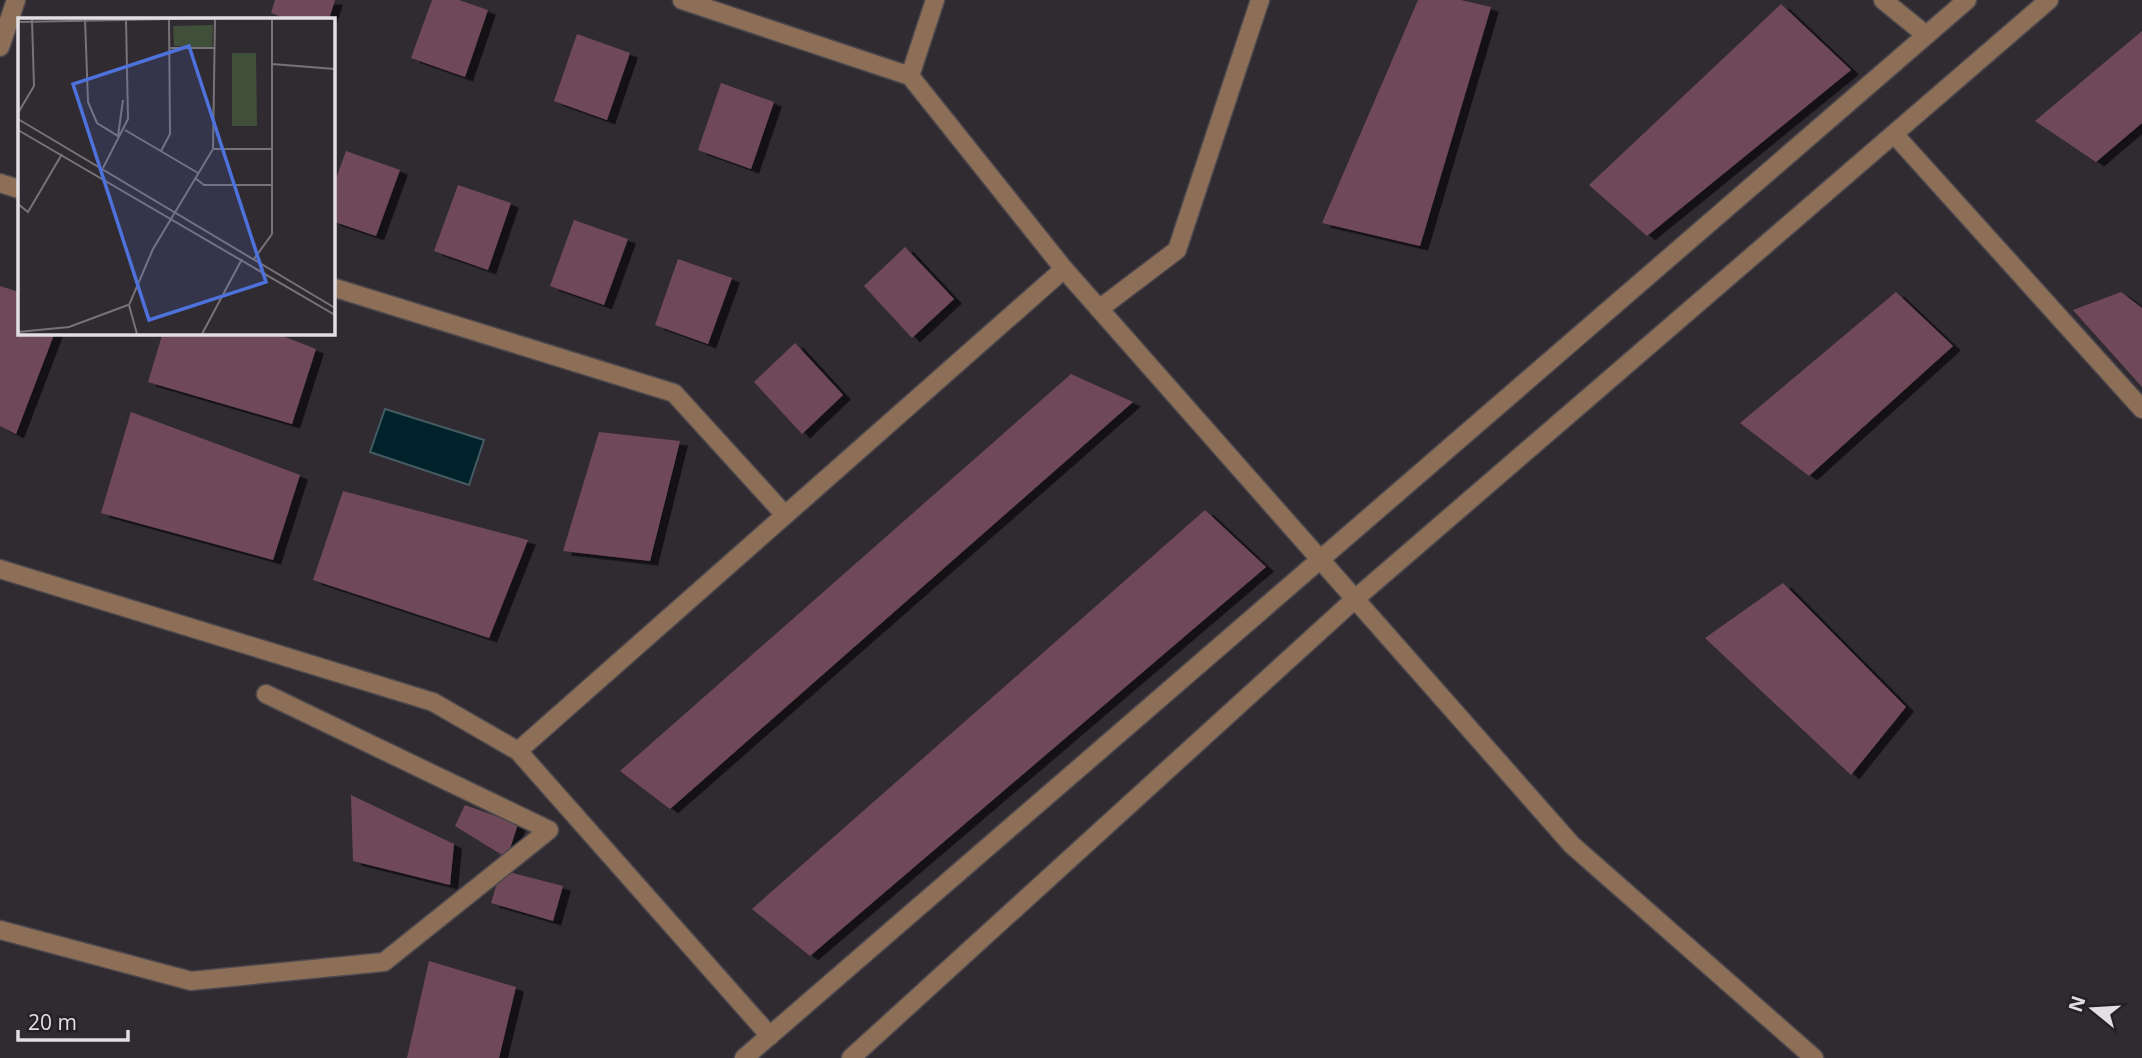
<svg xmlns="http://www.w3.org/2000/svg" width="2142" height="1058" font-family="'Open Sans',sans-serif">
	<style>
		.water { fill: #00222b; stroke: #445b62; stroke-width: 2 }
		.building { fill: #704958; filter: url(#shadow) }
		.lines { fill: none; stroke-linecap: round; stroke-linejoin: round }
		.minor-casing { stroke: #4c484d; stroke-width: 21 }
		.minor { stroke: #8d6f57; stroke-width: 18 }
		.inset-road { fill: none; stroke: #777378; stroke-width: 2 }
		.view { fill: #4e72db; fill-opacity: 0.15; stroke: #4e72db; stroke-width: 3.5 }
		.inset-edge { fill: none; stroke: #e2dfe3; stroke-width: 3.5 }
	</style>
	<defs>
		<filter id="shadow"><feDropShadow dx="8" dy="4.5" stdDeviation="0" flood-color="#0009"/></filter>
	</defs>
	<rect width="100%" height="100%" fill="#302b31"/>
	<path class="water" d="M385 409 484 440 469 485 370 452Z"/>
	<g class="building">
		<path d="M275 0H335L329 19H287L271 13Z"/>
		<path d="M432 0H459L488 10 465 77 411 58Z"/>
		<path d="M1418 0H1461L1491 7 1420 246 1322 223Z"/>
		<path d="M1781 4 1851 70 1647 236 1589 185Z"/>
		<path d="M2142 31V123L2096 162 2035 121Z"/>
		<path d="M577 34 630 53 607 120 554 101Z"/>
		<path d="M721 83 774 102 751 169 698 150Z"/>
		<path d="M346 151 400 170 376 236 332 221V190Z"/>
		<path d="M458 185 511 203 488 270 434 251Z"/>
		<path d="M574 220 628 239 604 305 550 286Z"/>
		<path d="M905 247 954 299 912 338 864 286Z"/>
		<path d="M678 259 732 278 708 344 655 325Z"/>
		<path d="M0 286 19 292V332H55L16 434 0 426Z"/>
		<path d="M1896 292 1953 346 1809 476 1740 423Z"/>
		<path d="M2121 292 2142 308V387L2073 310Z"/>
		<path d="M163 332H272L316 349 292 424 148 382Z"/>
		<path d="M795 343 843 395 802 434 754 382Z"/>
		<path d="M1071 374 1133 402 670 809 620 771Z"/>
		<path d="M131 412 300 475 273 560 101 513Z"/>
		<path d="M599 432 680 441 650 561 563 551Z"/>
		<path d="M343 491 528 540 489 638 313 580Z"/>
		<path d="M1205 510 1266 567 810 956 752 909Z"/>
		<path d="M1783 583 1906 707 1851 775 1705 638Z"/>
		<path d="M351 795 454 844 450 885 353 861Z"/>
		<path d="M465 805 518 824 507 858 455 826Z"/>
		<path d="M501 870 563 886 553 921 491 903Z"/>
		<path d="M429 961 516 987 499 1058H407Z"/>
	</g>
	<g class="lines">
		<defs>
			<g id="minor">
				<path d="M682 0 910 76 1064 269 1572 845 1814 1058"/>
				<path d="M1883 0 1926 35"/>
				<path d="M0 47 16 0"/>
				<path d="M910 76 935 0"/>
				<path d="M1894 134 2142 409"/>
				<path d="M0 183 19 189"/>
				<path d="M332 287 674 393 785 515"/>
				<path d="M1099 309 1177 250 1260 0"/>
				<path d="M0 569 433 702 518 751 770 1036"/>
				<path d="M518 751 1064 269"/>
				<path d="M0 930 191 981 384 962 549 830 266 694"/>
				<path d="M744 1058 1967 0"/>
				<path d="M851 1058 1355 599 2049 0"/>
			</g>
		</defs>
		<use href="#minor" class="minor-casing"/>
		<use href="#minor" class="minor"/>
	</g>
	<g transform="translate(18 18)">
		<rect width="317" height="317" fill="#302b31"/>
		<path d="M195 7 194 31 156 28 155 8ZM214 35H238L239 108H214Z" fill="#404f39"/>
		<path class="inset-road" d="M67 1 70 84 79 105 100 118 105 82M0 4 207 0M151 30H197M254 46 317 51M0 95 16 68 14 2M0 101 317 290M0 112 317 297M107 112 180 155M195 131H254M143 133 152 116 151 1M85 150 110 101 108 1M177 160 186 167H254M0 186 10 194 44 136M236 241 254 216V0M0 314 51 309 110 287M119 316 111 287 135 231 195 131 197 1M184 316 224 241"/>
		<path class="view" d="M171 28 248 264 131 302 55 66Z"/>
		<rect width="317" height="317" class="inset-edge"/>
	</g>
	<g transform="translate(2093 1009) rotate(288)" stroke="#262127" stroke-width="5" paint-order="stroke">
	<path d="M0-5L12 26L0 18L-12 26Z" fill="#e2dfe3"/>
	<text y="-10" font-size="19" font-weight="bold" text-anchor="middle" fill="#e2dfe3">N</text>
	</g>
	<path d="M18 1030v10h110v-10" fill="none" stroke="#e2dfe3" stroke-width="3.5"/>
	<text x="28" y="1030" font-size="21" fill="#e2dfe3" stroke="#262127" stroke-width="5" paint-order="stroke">20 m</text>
</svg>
